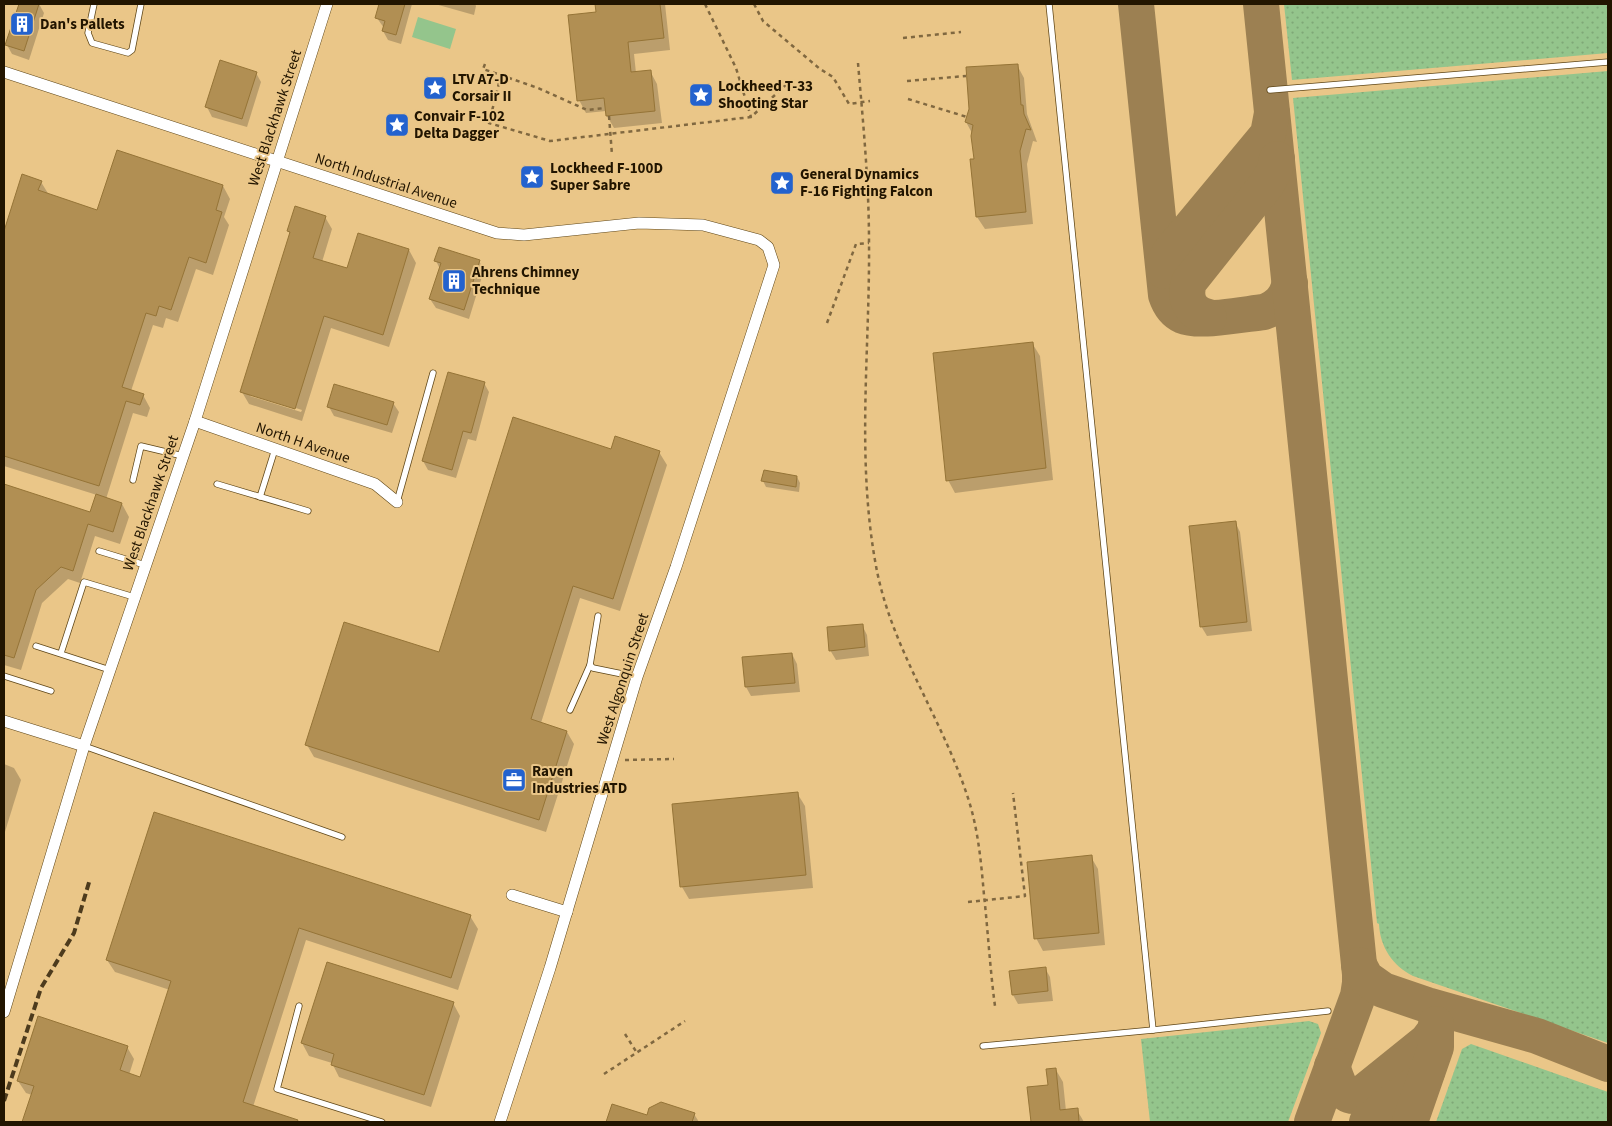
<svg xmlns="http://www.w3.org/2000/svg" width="1612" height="1126" font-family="'Source Sans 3',sans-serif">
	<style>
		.grass { fill: url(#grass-dots) }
		.pitch { fill: #94c58c }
		.shadow { fill: #0003; fill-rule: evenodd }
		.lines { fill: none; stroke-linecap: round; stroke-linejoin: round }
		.taxiway { stroke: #9c8052; stroke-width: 36 }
		.building { fill: #b18f53; stroke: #957437 }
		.lane-casing { stroke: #5f4617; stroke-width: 7 }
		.street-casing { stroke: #5f4617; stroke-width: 12 }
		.path { stroke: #806840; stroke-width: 2.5; stroke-dasharray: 4 4; stroke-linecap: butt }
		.lane { stroke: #fff; stroke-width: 5.5 }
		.street { stroke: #fff; stroke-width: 11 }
		.rail { stroke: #4d3b1d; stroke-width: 4; stroke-dasharray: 8 4; stroke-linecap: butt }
		.labels { text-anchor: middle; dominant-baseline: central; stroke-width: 4; stroke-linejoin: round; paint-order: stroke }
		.poi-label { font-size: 15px; font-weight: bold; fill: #221500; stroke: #eac688; text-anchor: start }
		.street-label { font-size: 15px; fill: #221500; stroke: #eac688 }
	</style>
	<defs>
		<pattern id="grass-dots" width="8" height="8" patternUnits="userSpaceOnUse" patternTransform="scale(1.25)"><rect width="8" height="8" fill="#94c58c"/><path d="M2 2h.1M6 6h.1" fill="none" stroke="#7fa877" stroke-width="1.8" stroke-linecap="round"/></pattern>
	</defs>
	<rect width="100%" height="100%" fill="#eac688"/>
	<g class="grass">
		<path d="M1284 4H1608V53L1292 80Z"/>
		<path d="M1608 71V1043L1413 976C1393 966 1380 947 1379 924L1377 923 1293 98Z"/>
		<path d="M1309 1021 1318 1024 1321 1033 1288 1122H1150L1141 1039Z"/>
		<path d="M1471 1044 1608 1092V1122H1436L1462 1049Z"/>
	</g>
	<path class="pitch" d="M418 17 456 29 450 49 412 37Z"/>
	<g class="shadow">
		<path d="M20 4H39L44 13 29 60 12 54 7 45Z"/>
		<path d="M381 4H412L401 44 388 40 383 31 384 28 377 18Z"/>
		<path d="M435 4H475L476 6 474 15Z"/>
		<path d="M596 4H665L670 50 634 54 636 73 650 71 657 84 662 123 614 128 607 116 606 111 586 113 579 100 598 13Z"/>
		<path d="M1017 65 1024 78 1027 114 1037 142 1033 141 1027 164 1033 224 985 229 977 217 976 160 972 133 966 122Z"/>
		<path d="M256 73 261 82 247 127 212 117 207 107Z"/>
		<path d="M23 176 41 182 49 195 98 211 223 186 230 199 224 217 229 225 213 275 196 269 178 322 166 318 163 328 153 325 131 391 143 395 150 408 147 417 133 413 106 499 122 504 129 517 120 544 95 536 80 583 68 579 42 603 21 670 4 665V485L91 513 97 495 4 466V235Z"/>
		<path d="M325 217 332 229 322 262 348 270 359 235 409 250 416 263 389 347 331 328 302 421 249 404 242 392 291 235 288 231ZM250 393 302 410 301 412 250 396Z"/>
		<path d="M436 261H479L484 270 469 319 436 308 430 299 440 269Z"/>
		<path d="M1032 343 1040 356 1053 480 955 493 948 480Z"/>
		<path d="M484 383 489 392 476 441 468 439 456 478 428 470 423 461Z"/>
		<path d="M393 403 399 412 392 433 334 416 329 407Z"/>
		<path d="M659 452 667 465 620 611 580 598 541 723 567 732 574 744 546 832 314 757 307 745 440 654Z"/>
		<path d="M797 477 800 483 799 492 766 487 763 481Z"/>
		<path d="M1235 522 1240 532 1252 631 1207 636 1201 626Z"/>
		<path d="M862 625 867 635 869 656 836 660 830 650Z"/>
		<path d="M792 654 797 664 800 692 751 696 746 687 744 658Z"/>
		<path d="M4 764 14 768 21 780 4 835Z"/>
		<path d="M797 793 805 806 813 888 689 899 682 887Z"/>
		<path d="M154 814 470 916 478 929 458 990 306 940 253 1107 301 1122H23L32 1095 26 1093 18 1081 127 1047 134 1059 129 1075 141 1079 170 990 115 972 107 960Z"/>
		<path d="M1091 857 1098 869 1105 945 1043 951 1036 938Z"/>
		<path d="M1045 968 1050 977 1053 1001 1018 1004 1013 995 1010 972Z"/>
		<path d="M453 1003 460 1016 431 1107 339 1077 332 1063 309 1056 302 1043Z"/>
		<path d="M1056 1070 1063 1082 1066 1111 1077 1110 1084 1122H1032L1029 1088 1049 1086Z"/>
		<path d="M613 1106 648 1116 694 1114 699 1122H608Z"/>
	</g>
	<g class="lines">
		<g class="taxiway">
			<path d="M1136 4 1166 295C1169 304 1174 312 1183 316 1199 323 1245 314 1264 312 1280 306 1286 298 1290 283"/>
			<path d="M1261 4 1360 974V983L1358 996 1312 1122"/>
			<path d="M1164 271 1165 261 1170 252 1268 134 1272 113"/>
			<path d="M1209 317C1190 313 1184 299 1189 282L1267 184 1275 169 1277 159"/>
			<path d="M1359 965 1366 978 1383 990 1427 1005 1537 1036 1608 1064"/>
			<path d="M1332 1066C1337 1079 1341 1101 1360 1095L1427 1041 1436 1029"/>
			<path d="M1367 1122 1414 1085 1427 1072"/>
			<path d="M1410 1122 1436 1047V1024"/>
		</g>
	</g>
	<g class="building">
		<path d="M19 4H39L24 51 5 45Z"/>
		<path d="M379 4H405L396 35 382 31 385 21 375 18Z"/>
		<path d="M595 4H660L664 38 628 42 631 72 651 70 655 111 606 116 604 98 577 101 568 15 596 12Z"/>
		<path d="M220 60 257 72 242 119 205 107Z"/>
		<path d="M1018 64 1021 105H1023L1024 114 1031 130 1026 129 1020 151 1026 212 976 217 970 159H974L971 136 973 125 965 122 969 109 966 67Z"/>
		<path d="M117 150 223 185 216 210 222 212 206 263 189 257 171 310 159 306 156 316 146 313 122 387 144 394 140 405 126 401 99 486 4 456V231L22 174 42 181 38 190 97 210Z"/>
		<path d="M295 206 326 216 313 258 347 268 358 233 409 249 383 335 324 316 295 409 240 392 290 232 287 231Z"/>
		<path d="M439 247 480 260 464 310 429 299 441 263 434 261Z"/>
		<path d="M1033 342 1046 468 946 481 933 353Z"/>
		<path d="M448 372 485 382 471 433 463 431 452 470 422 461Z"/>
		<path d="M334 384 394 402 387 425 327 407Z"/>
		<path d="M513 417 611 449 615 436 660 451 613 599 573 586 531 719 567 731 539 820 305 745 344 622 439 652Z"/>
		<path d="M764 470 797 476 796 487 761 481Z"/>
		<path d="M4 484 90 512 96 494 122 503 113 532 88 524 73 571 61 567 36 590 14 658 4 655Z"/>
		<path d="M1236 521 1247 622 1200 627 1189 526Z"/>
		<path d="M863 624 865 647 829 651 827 627Z"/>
		<path d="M792 653 795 683 745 687 742 657Z"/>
		<path d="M798 792 806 875 680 887 672 804Z"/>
		<path d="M154 812 471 915 451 978 299 928 243 1102 298 1120 297 1122H22L34 1086 17 1081 38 1016 128 1046 120 1070 140 1077 171 981 106 960Z"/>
		<path d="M1092 855 1099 933 1034 939 1027 862Z"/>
		<path d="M327 962 454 1002 424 1095 331 1065 334 1054 301 1043Z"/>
		<path d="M1046 967 1048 991 1012 995 1009 971Z"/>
		<path d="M1056 1068 1060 1110 1078 1108 1079 1122H1031L1027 1087 1048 1085 1046 1069Z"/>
		<path d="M661 1102 695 1113 692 1122H606L612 1104 647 1115 649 1108Z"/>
	</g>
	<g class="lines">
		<defs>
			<g id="lane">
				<path d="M94 4 88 33 92 43 128 53 132 50 141 4"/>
				<path d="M1049 4 1153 1030"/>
				<path d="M1270 90 1608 62"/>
				<path d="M133 480 141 446 183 456"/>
				<path d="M217 484 308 511"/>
				<path d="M260 497 275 449"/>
				<path d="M397 502 433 373"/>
				<path d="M99 551 145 565"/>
				<path d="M598 616 590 665 593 668 637 677"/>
				<path d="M36 646 110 670"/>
				<path d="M61 653 84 582 134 597"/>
				<path d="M4 676 51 691"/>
				<path d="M570 710 590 665"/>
				<path d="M84 746 342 837"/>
				<path d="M299 1006 277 1089 382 1122"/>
				<path d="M983 1046 1153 1030 1328 1011"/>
			</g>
			<g id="street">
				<path d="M4 72 497 233 524 235 639 223 703 225 759 240 768 247 774 265 676 567 637 677 550 968 500 1122"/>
				<path d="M195 421 375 484 397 502"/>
				<path d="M4 721 84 746"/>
				<path d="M512 895 567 912"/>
				<path d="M4 1012 84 746 195 421 327 4"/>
			</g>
		</defs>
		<use href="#lane" class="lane-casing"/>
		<use href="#street" class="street-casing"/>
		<g class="path">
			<path d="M705 4 736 68 751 117"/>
			<path d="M754 4 763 21 820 69 833 77 849 104 870 101"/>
			<path d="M903 38 961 32"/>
			<path d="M858 63C863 122 869 182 869 242 870 350 856 458 876 566 891 648 941 716 967 795 978 827 981 861 984 895 988 932 990 969 995 1006"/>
			<path d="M485 64 483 69 538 88 587 110 605 108"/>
			<path d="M501 75 489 123 550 141 751 117 787 84 801 89"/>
			<path d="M907 81 966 76"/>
			<path d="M908 99 967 117"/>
			<path d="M609 116 612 155"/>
			<path d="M827 323 856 244 869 243"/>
			<path d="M625 760 674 759"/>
			<path d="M968 902 1025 896 1013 793"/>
			<path d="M625 1034 637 1053"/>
			<path d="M604 1074 685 1021"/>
		</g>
		<use href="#lane" class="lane"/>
		<use href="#street" class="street"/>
		<path class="rail" d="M4 1101 41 988 74 933 90 879"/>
	</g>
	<defs>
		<symbol id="building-square" viewBox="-11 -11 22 22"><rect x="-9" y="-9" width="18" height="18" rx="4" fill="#2362ce" stroke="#eac688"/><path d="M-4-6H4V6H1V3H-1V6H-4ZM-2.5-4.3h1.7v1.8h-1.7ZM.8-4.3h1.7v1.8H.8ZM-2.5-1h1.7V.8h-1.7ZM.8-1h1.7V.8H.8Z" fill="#fff"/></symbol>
		<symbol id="sight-square" viewBox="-11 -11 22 22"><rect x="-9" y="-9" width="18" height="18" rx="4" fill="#2362ce" stroke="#eac688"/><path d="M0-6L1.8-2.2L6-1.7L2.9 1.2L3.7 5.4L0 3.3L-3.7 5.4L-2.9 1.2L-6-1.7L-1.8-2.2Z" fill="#fff"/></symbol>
		<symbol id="office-square" viewBox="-11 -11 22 22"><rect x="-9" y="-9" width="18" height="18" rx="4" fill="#2362ce" stroke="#eac688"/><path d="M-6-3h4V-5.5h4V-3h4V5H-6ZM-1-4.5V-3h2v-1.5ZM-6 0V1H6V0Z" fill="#fff"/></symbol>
	</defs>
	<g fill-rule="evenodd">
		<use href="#building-square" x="8" y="10" width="28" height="28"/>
		<use href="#sight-square" x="421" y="74" width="28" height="28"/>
		<use href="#sight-square" x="687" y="81" width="28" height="28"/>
		<use href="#sight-square" x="383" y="111" width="28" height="28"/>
		<use href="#sight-square" x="518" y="163" width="28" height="28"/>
		<use href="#sight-square" x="768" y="169" width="28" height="28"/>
		<use href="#building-square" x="440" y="267" width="28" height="28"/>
		<use href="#office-square" x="500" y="766" width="28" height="28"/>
	</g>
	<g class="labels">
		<g class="poi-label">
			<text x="40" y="24">Dan's Pallets</text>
			<text x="452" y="79">LTV A7-D<tspan x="452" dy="17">Corsair II</tspan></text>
			<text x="718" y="86">Lockheed T-33<tspan x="718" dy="17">Shooting Star</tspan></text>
			<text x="414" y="116">Convair F-102<tspan x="414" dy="17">Delta Dagger</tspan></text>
			<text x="550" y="168">Lockheed F-100D<tspan x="550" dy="17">Super Sabre</tspan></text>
			<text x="800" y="174">General Dynamics<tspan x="800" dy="17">F-16 Fighting Falcon</tspan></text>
			<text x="472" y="272">Ahrens Chimney<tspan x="472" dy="17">Technique</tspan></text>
			<text x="532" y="771">Raven<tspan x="532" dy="17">Industries ATD</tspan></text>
		</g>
		<g class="street-label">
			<text transform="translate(275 118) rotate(-72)">West Blackhawk Street</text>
			<text transform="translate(386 181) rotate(18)">North Industrial Avenue</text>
			<text transform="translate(303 443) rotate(19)">North H Avenue</text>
			<text transform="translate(151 503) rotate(-71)">West Blackhawk Street</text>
			<text transform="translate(623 679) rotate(-72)">West Algonquin Street</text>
		</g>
	</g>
	<rect width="1612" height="1126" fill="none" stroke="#221500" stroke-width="10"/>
</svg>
